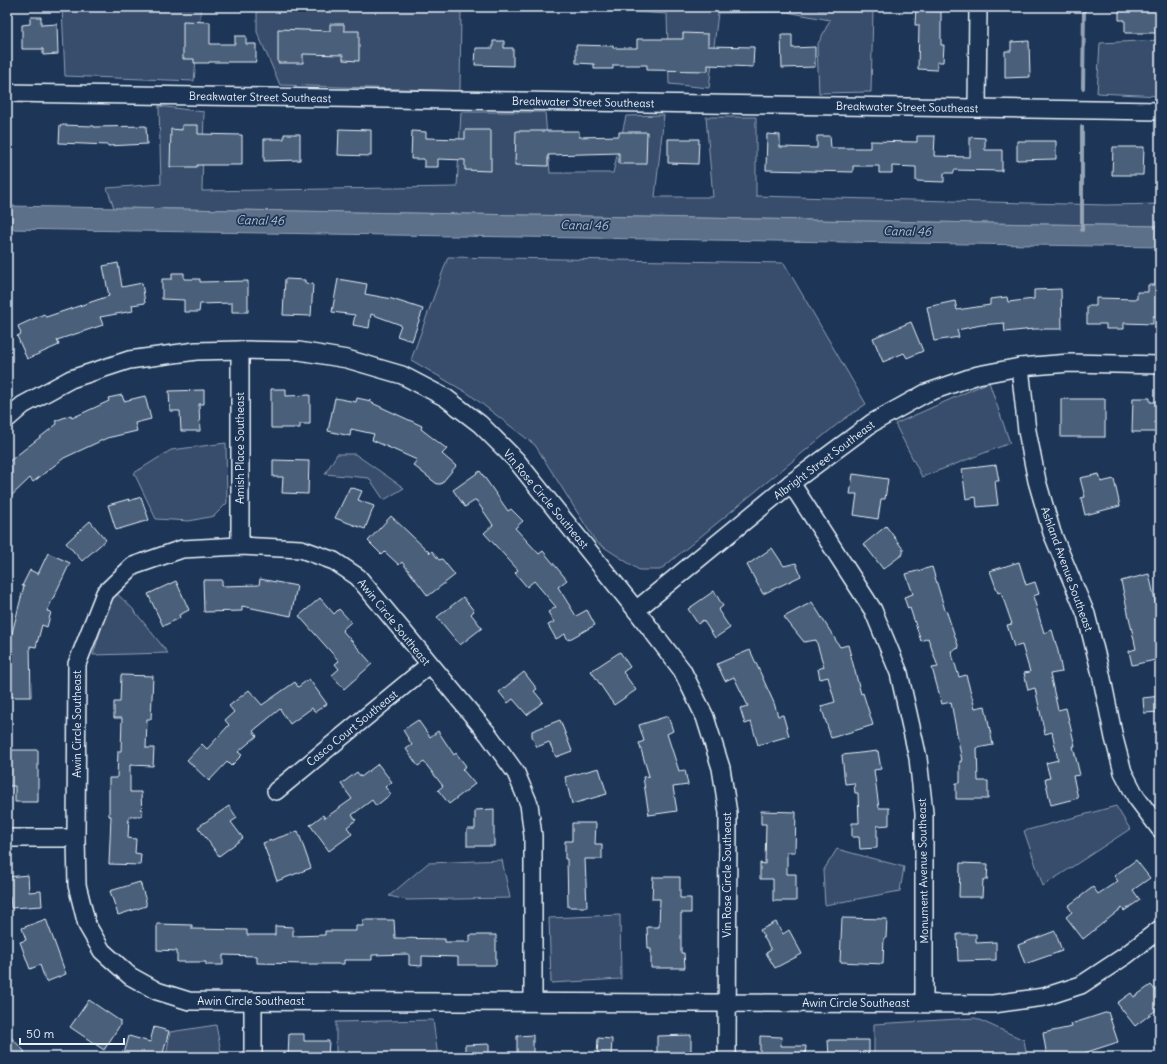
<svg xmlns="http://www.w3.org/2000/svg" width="1167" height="1064" font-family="Delius,sans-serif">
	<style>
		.green { fill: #374d6c; stroke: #909fb2 }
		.water { fill: #5d7089; stroke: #95a4b5 }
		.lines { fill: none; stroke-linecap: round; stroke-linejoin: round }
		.stream { stroke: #95a4b5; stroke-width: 4 }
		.building { fill: #495e7a; stroke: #e8f1f8 }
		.minor-casing { stroke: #e8f1f8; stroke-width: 20 }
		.minor { stroke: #1d3557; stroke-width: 17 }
		.labels { text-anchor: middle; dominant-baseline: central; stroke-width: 3.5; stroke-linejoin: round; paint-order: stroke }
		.street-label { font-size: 11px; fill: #e8f1f8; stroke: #1d3557 }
		.water-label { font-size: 12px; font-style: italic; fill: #b7c4d1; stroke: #1d3557 }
	</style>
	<rect width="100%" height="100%" fill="#1d3557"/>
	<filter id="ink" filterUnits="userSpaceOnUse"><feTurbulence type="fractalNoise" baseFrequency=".025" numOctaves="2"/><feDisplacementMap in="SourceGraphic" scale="8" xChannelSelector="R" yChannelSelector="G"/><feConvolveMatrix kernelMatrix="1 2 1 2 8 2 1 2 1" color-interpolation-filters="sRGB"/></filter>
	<g filter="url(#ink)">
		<g class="green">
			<path d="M62 7H201L194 81 65 76Z"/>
			<path d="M257 7H429L461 12 460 91 280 85 257 32Z"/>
			<path d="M620 7H661V8L711 10 712 7H818V10H873L871 92 819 93 817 46 830 20 787 12 718 13 709 88 669 84 667 14 619 11Z"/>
			<path d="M1160 40V96L1097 93 1100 43Z"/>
			<path d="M159 106 204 112 202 191 457 187 461 112H545L550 173H613L626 116 664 115 655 197H713L706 117H756V196L1106 205 1160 204V226L114 208 107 188 161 184Z"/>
			<path d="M448 257 784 263 866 404 840 422 660 570H639L596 542 535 445 469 394 411 360Z"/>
			<path d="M989 382 1010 443 922 477 895 424Z"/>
			<path d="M226 443 227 503 214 516 189 521 156 519 134 473 171 450Z"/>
			<path d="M337 454H355L404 488 384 500 369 478 325 474Z"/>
			<path d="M113 590 132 608 168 653 93 655Z"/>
			<path d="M1116 806 1130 829 1043 886 1024 831Z"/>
			<path d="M837 849 904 867 900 891 825 905 823 871Z"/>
			<path d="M502 860 510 898 407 900 389 896 428 863Z"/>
			<path d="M620 915 621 979 551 983 549 918Z"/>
			<path d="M975 1018 1024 1040 1027 1057H874V1024Z"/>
			<path d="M433 1020 438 1057H336V1022Z"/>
			<path d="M216 1025 222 1057H166L170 1032Z"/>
		</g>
		<path class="water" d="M7 206 1160 226V247L7 229Z"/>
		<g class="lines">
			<g class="stream">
				<path d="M1083 88 1084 7"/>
				<path d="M1082 127V230"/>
			</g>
		</g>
		<g class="building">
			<path d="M916 7H934V11H941V45H944L943 62H937V70L918 69 919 25H915Z"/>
			<path d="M1119 7H1156V33H1125V20H1119Z"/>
			<path d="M30 17H41V25L57 24 58 54 43 55V49H22V25L30 24Z"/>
			<path d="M183 21 210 22V44H235V36H246V44H256V62H209V63H194V59H183Z"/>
			<path d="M330 24H344V31H359V61L343 60V55L303 54V63H278V29L330 31Z"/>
			<path d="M683 33 708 34V46L754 47 753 67 708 65V71L647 70V65H613V69H594V64L576 63V45L613 46V48H637V39H683Z"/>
			<path d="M781 35H792V48L815 47V67L782 68Z"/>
			<path d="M493 41H504V48H513V66L475 65 476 48H493Z"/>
			<path d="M1029 41 1030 77 1005 78V51H1011V42Z"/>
			<path d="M60 125 94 126V127L146 126 147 144 108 146V145L59 143Z"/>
			<path d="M182 125H198V134L242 135V165H197V167H170L171 129 182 130Z"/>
			<path d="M339 129 371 130V156L338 155Z"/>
			<path d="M465 130H491V171L465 170V160L438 159V167H424V159H411L412 131 426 132V138L465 139Z"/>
			<path d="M516 131H579V137L619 136V132H647L646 164H619V153L548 155V166L515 165Z"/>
			<path d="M284 134H300V160L264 161V139H284Z"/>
			<path d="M767 134 780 135V147L817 148V136H830L831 148H870V141L917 142V136H935L934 156 970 157V137L985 138V150H1002V171L954 170V173H944V182L916 181V167L892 166V173H879V166H853V172L766 170Z"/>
			<path d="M668 139H699L698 164 668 163Z"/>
			<path d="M1017 141H1056V159L1017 160Z"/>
			<path d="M1113 147H1144L1143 175H1112Z"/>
			<path d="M118 263 122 287 142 283 145 303 132 305 133 311 100 317 103 325 57 340 59 345 27 359 17 336 21 334 18 326 44 314 46 317 109 296 103 266Z"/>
			<path d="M172 273H184V279H200V282L248 281V312H232V303L200 304 199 312H184V300L162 299V279H172Z"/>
			<path d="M285 279 305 280V283L313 284 311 316 283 315Z"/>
			<path d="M338 279 367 284 365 294 392 299 423 309 412 341 397 336 401 325 371 314 369 328 353 325 355 315 332 312Z"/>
			<path d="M1148 285H1160V316H1153V324L1124 323V329H1106V324H1087V306H1096V298L1137 299V292H1148Z"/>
			<path d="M1061 289 1062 329H1034L1005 332 1004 323 981 325 957 330 959 337 934 341 927 307 955 301 957 310 990 305V299L1007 297 1008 302 1034 299V290Z"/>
			<path d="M911 322 923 351 907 358 904 353 883 362 873 338Z"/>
			<path d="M271 389H286V396L310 395V424H300V428H271Z"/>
			<path d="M204 390V404H199L200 431H181L180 411H170L169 391Z"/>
			<path d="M122 395 124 401 145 396 151 419 135 423 137 431 107 438 64 458 33 482 30 478 7 500V463L57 424 55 421 71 415 72 418 109 401 108 398Z"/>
			<path d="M335 398 356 402 357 398 371 401 370 402 422 426 421 429 447 449 442 454 456 466 441 484H437L413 465 417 460 372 440 374 434 351 429 350 436 328 431Z"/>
			<path d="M1133 398H1150V402H1160V432H1132Z"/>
			<rect x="1061" y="399" width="44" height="38"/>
			<path d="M273 460 309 461 308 494 282 493 283 477H273Z"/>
			<path d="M996 465 999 481H995L998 505 977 507 976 497 966 499 962 469Z"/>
			<path d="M480 471 508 511 511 509 523 521 515 528 539 554 543 551 567 580 558 587 576 616 587 610 595 625 568 640 565 634 556 639 548 625 554 622 548 612 556 607 534 581 527 587 515 573 518 570 484 533 493 525 476 500 465 507 453 490Z"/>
			<path d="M853 474 888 479 885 499H881L878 519 854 515 857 494H850Z"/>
			<path d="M1099 474 1101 482 1114 479 1120 506 1085 515 1081 498 1085 497 1080 478Z"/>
			<path d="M350 487 362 491 358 500 374 506 365 529 335 518Z"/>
			<path d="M141 497 149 520 116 530 108 505 129 499V501Z"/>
			<path d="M391 516 430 553 432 551 439 560 442 559 455 575 428 596 402 562 399 565 385 552 382 555 368 541Z"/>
			<path d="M90 521 106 540 82 561 66 543Z"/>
			<path d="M886 526 903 549V554L883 569 864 544Z"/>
			<path d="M772 548 784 566 796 563 801 576 763 594 747 565Z"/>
			<path d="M48 553 70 563 47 611 51 612 47 627 42 625 36 647 30 646 31 697H7V673H10V641L24 586H22L30 570 38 574Z"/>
			<path d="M1019 562 1026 585 1035 582 1039 594 1033 596 1044 633 1052 630 1058 651 1062 672 1050 674 1058 710 1066 708 1075 746H1073L1080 775 1073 776 1078 798 1051 805 1045 779 1050 778 1046 763 1058 760 1052 732 1045 734 1035 688 1028 690 1024 673 1030 672 1022 645 1014 647 1007 625 1012 624 1001 592 998 593 990 571Z"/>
			<path d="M932 567 945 610H946L959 648 951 651 959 677 966 675 975 708 985 706 993 745 977 748 978 781H988V799H956V783H960V761H962L951 702 942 704 932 668 938 667 928 638 921 641 910 608 908 609 904 597 913 594 906 574Z"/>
			<path d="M1149 574 1160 622V659L1132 665 1129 651 1136 649 1121 581Z"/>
			<path d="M260 579 297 586 291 616 242 606V611L204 612 203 580H222V586L259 585Z"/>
			<path d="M176 581 189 610 179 615 180 618 163 626 148 594Z"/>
			<path d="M714 591 723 606 718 610 730 628 715 638 703 620 698 624 688 609Z"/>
			<path d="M463 597 474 611 471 614 482 628 460 645 437 617Z"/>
			<path d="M320 598 334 614 339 609 351 622 342 630 372 664 344 689 332 675 339 669 335 664 339 661 299 616Z"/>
			<path d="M812 602 840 647 848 645 861 694 863 693 873 725 831 738 821 706 835 702 828 677 820 679 818 669 824 667 816 640 804 642 784 617Z"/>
			<path d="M750 650 774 703 778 716 783 715 789 736 758 745 751 722 745 724 740 708 748 706 734 677 725 681 717 664Z"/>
			<path d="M620 652 630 667 623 672 636 690 614 705 591 671Z"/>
			<path d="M524 672 537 689 534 691 543 702 527 715 513 699 508 703 499 692Z"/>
			<path d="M121 675 153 676 151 719H147L146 748H154L153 766 130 765V792H141L142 816H129L128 838 136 839 135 853 141 854 140 865 109 864 111 816H109V778H117L118 751H121L122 718H114V702H120Z"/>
			<path d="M309 679 327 704 315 712 312 708 290 724 280 709 253 731 257 736 238 752 242 755 231 766 227 762 209 781 187 760 202 744 207 749 229 725 225 720 234 712 229 706 249 690 262 705 295 682 298 687Z"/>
			<path d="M1160 696V712L1144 713 1143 698Z"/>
			<path d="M668 716 673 731 667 734 679 771 685 770 688 785 673 787 677 811 649 815 643 777 649 776 639 743 644 741 639 725Z"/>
			<path d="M418 720 430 737 438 731 454 755 456 753 466 766 462 769 475 784 449 804 438 790 443 786 424 762 418 766 406 749 412 745 403 730Z"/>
			<path d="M560 720 572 751 556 757 549 742 537 747 532 736V731Z"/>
			<path d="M7 750H38V802H15V786H9Z"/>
			<path d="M878 751 881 769 874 770 879 808H889V825L877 826V848L860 849 859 837H852V823H859L858 793H855L854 783 845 784 842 755Z"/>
			<path d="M378 764 392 782 385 787 391 794 376 806 372 800 352 815 356 820 347 827 352 834 329 851 310 825 323 815 325 818 352 799 341 784 357 772 361 777Z"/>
			<path d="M599 768 607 794 572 804 565 777Z"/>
			<path d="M229 806 237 818 231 822 243 838 219 856 198 827Z"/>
			<path d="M494 809V846H467V829H475V810Z"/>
			<path d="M761 811 796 812 795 852H787V874H796V901H773V879H760V863L765 864 766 824H761Z"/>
			<path d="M572 823H596L595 844H602V859H585L587 907H568L567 859H565V841H572Z"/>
			<path d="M298 831 311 868 277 881 263 843Z"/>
			<path d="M1136 860 1150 878 1133 890 1140 900 1124 911 1122 908 1083 939 1066 917 1072 912 1068 906 1093 887 1098 894 1118 881 1114 876Z"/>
			<path d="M960 863 988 864 987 880H983L982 897H959Z"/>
			<path d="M28 875 29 892 41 891 42 906 11 908 10 896 7 897V877Z"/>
			<path d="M653 877H680V898H691V913H681V953H684L685 968H651V949H648L647 927H659L660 899H652Z"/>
			<path d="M140 882 146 901V906L118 915 110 891Z"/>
			<path d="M842 918 887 919 886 938H884L883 964 840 962Z"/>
			<path d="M46 919 66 974 46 982 40 965 30 969 20 942 26 940 22 928Z"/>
			<path d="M363 920H394L395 938 445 939V942H470V935H496V965H458V957L422 956V966L409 965V954L372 955V960H344V964H307L257 963V956L223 955V965H206V962H177V951L157 950V924L192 925V929L247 930V935H275V926L293 927V936L325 935V931H356V926H363Z"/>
			<path d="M776 922 783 934 789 930 802 954 775 968 766 953 771 950 760 930Z"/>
			<path d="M1055 931 1062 951 1025 964 1018 945Z"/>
			<path d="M957 934H976V943L996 942V960L958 961Z"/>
			<path d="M1151 985 1160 996V1007L1135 1026 1117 1003 1131 993 1134 997Z"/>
			<path d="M89 1000 120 1021V1025L104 1050 70 1027Z"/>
			<path d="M1108 1012 1118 1042 1072 1057H1047L1043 1033 1072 1027 1071 1024Z"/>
			<path d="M154 1027 169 1031 162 1057H123L129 1036 150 1042Z"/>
			<path d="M7 1033 25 1052 19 1057H7Z"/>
			<path d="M289 1034H304V1041H329L328 1057H288Z"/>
			<path d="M533 1035V1057H517V1036Z"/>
			<path d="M691 1035V1051L684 1052V1057H657V1036Z"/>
			<path d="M760 1036 782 1037 781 1046H806L805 1057H760Z"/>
			<path d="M598 1038 612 1039 611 1057H597Z"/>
			<path d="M828 1040H869V1057H829Z"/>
			<path d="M489 1044V1057H465V1045Z"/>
		</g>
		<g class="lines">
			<defs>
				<g id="minor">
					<path d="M7 93 1160 111"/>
					<path d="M977 108 978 7"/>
					<path d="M1020 367 1027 431 1037 481 1052 533 1086 614 1101 674 1114 738 1123 772 1136 797 1160 829"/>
					<path d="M7 419 23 405 71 379 129 360 196 351 240 350 299 351 347 359 402 375 446 398 480 424 516 460 636 610 682 670 705 717 721 768 728 813 727 1057"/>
					<path d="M791 483 873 610 899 673 918 758 924 813V1003"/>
					<path d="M240 546V350"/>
					<path d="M636 610 791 483 872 423 926 393 978 375 1020 367 1070 363 1160 365"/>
					<path d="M276 791 429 665"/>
					<path d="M7 838H76"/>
					<path d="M253 1001V1057"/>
					<path d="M533 1002V836L529 804 516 773 488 734 358 577 334 561 301 549 240 546 182 549 133 566 105 593 77 664 76 838 77 885 87 925 102 951 130 976 157 991 189 1001 993 1004 1044 997 1081 985 1125 956 1160 929"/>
				</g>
			</defs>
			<use href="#minor" class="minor-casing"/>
			<use href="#minor" class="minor"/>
		</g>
	</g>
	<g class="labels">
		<g class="street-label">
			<text transform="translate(260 97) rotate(1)">Breakwater Street Southeast</text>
			<text transform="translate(583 102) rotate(1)">Breakwater Street Southeast</text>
			<text transform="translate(907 107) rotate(1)">Breakwater Street Southeast</text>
			<text transform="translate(240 448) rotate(-90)">Amish Place Southeast</text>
			<text transform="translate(824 460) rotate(-37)">Albright Street Southeast</text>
			<text transform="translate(546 499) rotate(50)">Vin Rose Circle Southeast</text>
			<text transform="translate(1067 569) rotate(70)">Ashland Avenue Southeast</text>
			<text transform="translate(394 622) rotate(51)">Awin Circle Southeast</text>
			<text transform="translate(77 724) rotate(-90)">Awin Circle Southeast</text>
			<text transform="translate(352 728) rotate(-39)">Casco Court Southeast</text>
			<text transform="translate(923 871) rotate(-91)">Monument Avenue Southeast</text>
			<text transform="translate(727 875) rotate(-90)">Vin Rose Circle Southeast</text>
			<text x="251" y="1001">Awin Circle Southeast</text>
			<text x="856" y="1003">Awin Circle Southeast</text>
		</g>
		<g class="water-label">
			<text transform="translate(260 220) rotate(1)">Canal 46</text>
			<text transform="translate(584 225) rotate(1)">Canal 46</text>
			<text transform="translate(907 231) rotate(1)">Canal 46</text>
		</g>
	</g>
	<rect width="1167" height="1064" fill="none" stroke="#1d3557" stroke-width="24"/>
	<rect x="12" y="12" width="1143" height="1040" fill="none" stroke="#e8f1f8" stroke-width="1.5" filter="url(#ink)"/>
	<path d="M20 1038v6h104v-6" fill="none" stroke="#e8f1f8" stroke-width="2"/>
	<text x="26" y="1038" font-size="12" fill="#e8f1f8" stroke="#1d3557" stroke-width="3" paint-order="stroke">50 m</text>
</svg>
